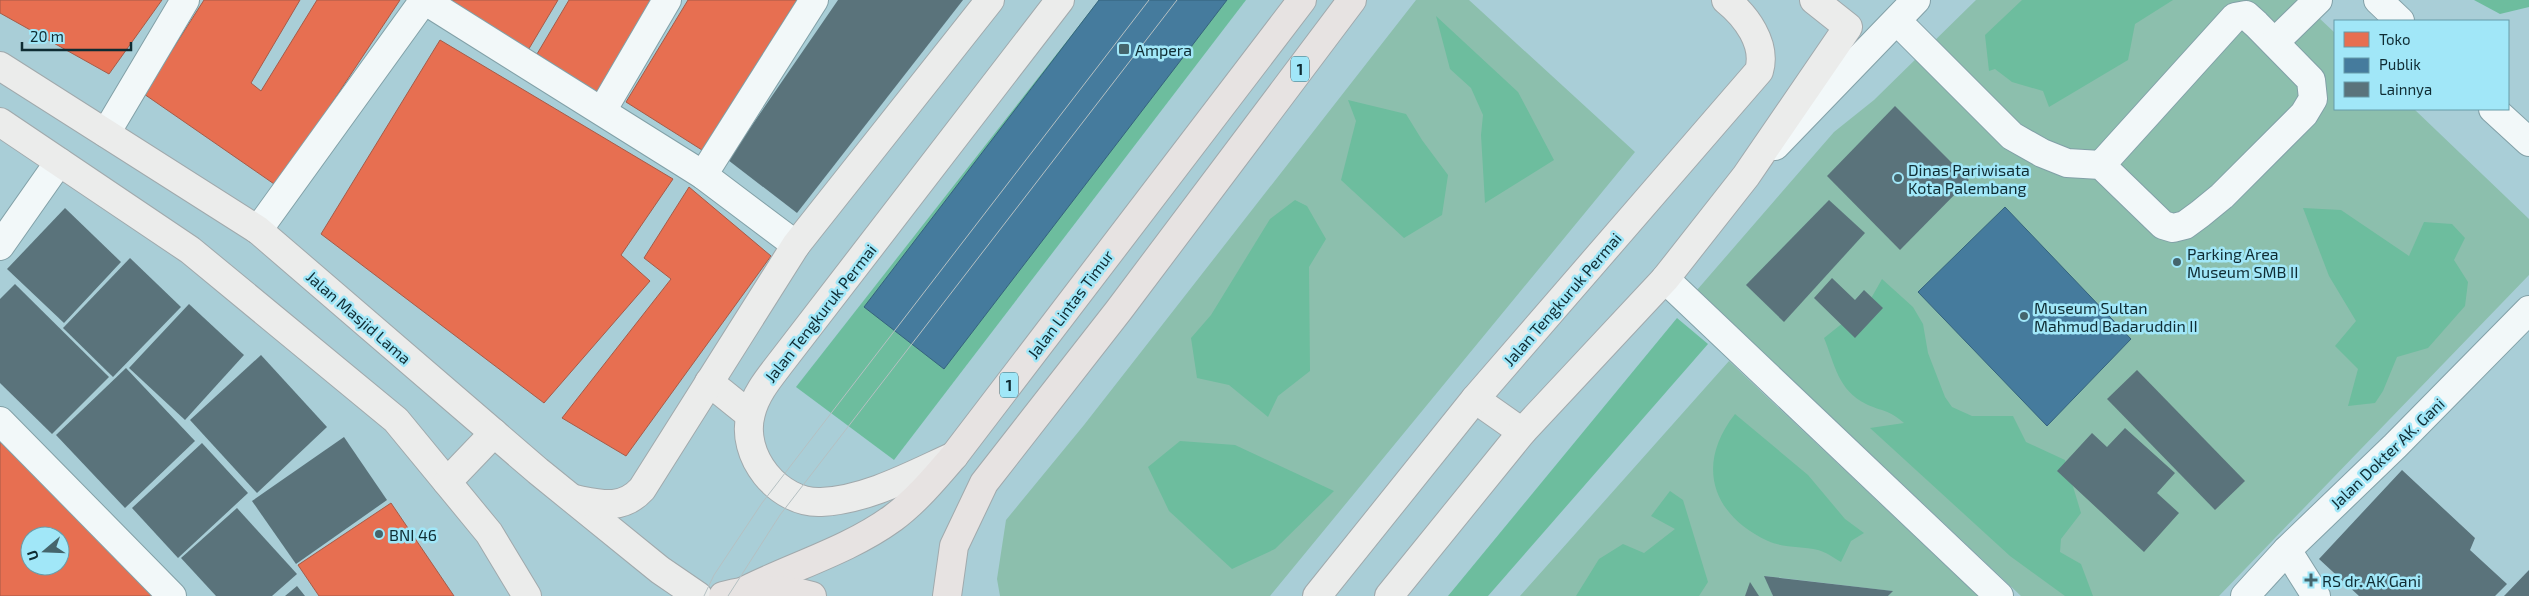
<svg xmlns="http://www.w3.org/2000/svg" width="2529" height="596" font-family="'Exo 2',sans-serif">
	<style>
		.green { fill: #8cbfad }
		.forest { fill: #6dbd9e }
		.shops { fill: #e76f51; stroke: #a65b48; fill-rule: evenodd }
		.public { fill: #457b9d; stroke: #35637d }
		.building { fill: #5a737b }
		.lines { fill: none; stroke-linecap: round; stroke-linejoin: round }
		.minor-casing { stroke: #82a0a7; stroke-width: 30 }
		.major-casing { stroke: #a0a9ac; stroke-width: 30 }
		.highway-casing { stroke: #a0a9ac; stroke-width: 30 }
		.minor { stroke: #f2f8f9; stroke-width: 28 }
		.major { stroke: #ebeceb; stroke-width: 28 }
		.highway { stroke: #e7e3e2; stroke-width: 28 }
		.tram { stroke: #b5c0c2; stroke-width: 1 }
		.poi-dot { fill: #45656c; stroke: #a1e7f8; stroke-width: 2 }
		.labels { text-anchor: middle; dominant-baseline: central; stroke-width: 5; stroke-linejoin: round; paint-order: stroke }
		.shield { fill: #a1e7f8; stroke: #3b646e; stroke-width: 1 }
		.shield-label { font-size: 15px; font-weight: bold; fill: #0f2c33 }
		.poi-label { font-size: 16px; fill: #0f2c33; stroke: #a1e7f8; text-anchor: start }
		.street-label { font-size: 16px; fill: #0f2c33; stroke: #a1e7f8 }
	</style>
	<rect width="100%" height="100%" fill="#a9ced7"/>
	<g class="green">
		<path d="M1416 0H1469L1635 152 1270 596H1000L997 579 1006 520 1084 425Z"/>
		<path d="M1976 0H2300L2335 33V109H2414L2529 219V275L2219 596H2021L1697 290 1834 132 1874 100Z"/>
		<path d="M1729 361 1978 596H1888L1892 591 1765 576 1773 596H1520Z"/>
	</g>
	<g class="forest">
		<path d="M1099 0H1246L894 460 796 387Z"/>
		<path d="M2022 0H2173L2135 24 2128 60 2049 107 2043 91 2012 82 1995 69 1989 71 1985 35Z"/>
		<path d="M2474 0H2529V7L2500 14Z"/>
		<path d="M1436 16 1518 92 1554 160 1485 203 1481 135 1483 115 1471 88 1450 69Z"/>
		<path d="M1348 100 1406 114 1422 140 1448 175 1442 215 1404 238 1341 180 1356 121Z"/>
		<path d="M1295 200 1307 206 1326 239 1309 267 1310 371 1278 396 1268 417 1229 385 1197 378 1191 338 1211 315 1270 219Z"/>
		<path d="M2303 208 2341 210 2409 256 2424 222 2452 224 2465 238 2454 260 2468 282 2465 306 2428 348 2397 357 2383 391 2375 403 2348 406 2358 369 2335 346 2356 321 2329 276Z"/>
		<path d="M1882 279 1913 307 1923 324 1928 353 1945 397 1952 407 1972 416H2013L2026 442 2065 460 2081 513 2061 539 2060 552 2081 564 2093 596H2065L2010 556 1870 428 1904 423C1888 409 1883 412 1866 404 1838 390 1835 365 1824 338L1869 302Z"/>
		<path d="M1677 318 1708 344 1488 596H1448Z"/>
		<path d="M1735 414 1808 475 1845 519 1864 533 1851 541 1841 562C1834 558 1826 552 1818 550 1802 546 1783 548 1768 541 1712 515 1695 465 1735 414Z"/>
		<path d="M1180 441 1235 445 1334 491 1275 549 1232 569 1169 511 1148 467Z"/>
		<path d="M1670 491 1683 500 1708 582 1699 596H1576L1599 559 1623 544 1644 553 1675 529 1651 516Z"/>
	</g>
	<g class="shops">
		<path d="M0 0H162L109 74 0 13Z"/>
		<path d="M204 0H300L251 83 261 91 317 0H400L277 186 144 94Z"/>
		<path d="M450 0H558L527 52Z"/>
		<path d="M569 0H653L598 93 537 54Z"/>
		<path d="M688 0H797L702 150 626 102Z"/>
		<path d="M440 40 673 179 621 255 650 281 544 403 321 234Z"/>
		<path d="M689 187 771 256 626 456 562 418 671 279 644 258Z"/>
		<path d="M0 436 156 596H0ZM30 536H60V566H30Z"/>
		<path d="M391 503 454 596H319L298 565Z"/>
	</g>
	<g class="public">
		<path d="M1099 0H1227L944 369 864 307Z"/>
		<path d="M2005 207 2131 339 2047 426 1918 292Z"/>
	</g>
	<g class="building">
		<path d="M838 0H963L797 213 728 160Z"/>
		<path d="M1895 106 1969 180 1900 250 1827 176Z"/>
		<path d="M1829 200 1865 233 1784 322 1746 285Z"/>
		<path d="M65 208 121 262 64 323 7 269Z"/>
		<path d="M130 258 181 307 113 377 63 328Z"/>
		<path d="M1832 278 1855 300 1864 290 1883 308 1855 338 1814 298Z"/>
		<path d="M15 284 109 377 52 434 0 383V299Z"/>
		<path d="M189 304 244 355 185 420 129 368Z"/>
		<path d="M261 355 327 427 257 493 190 420Z"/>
		<path d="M126 368 195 441 125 508 56 435Z"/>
		<path d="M2137 370 2245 481 2215 510 2107 399Z"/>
		<path d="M2125 428 2175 473 2157 493 2179 513 2144 552 2057 471 2092 433 2107 447Z"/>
		<path d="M344 437 387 500 296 564 252 501Z"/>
		<path d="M202 443 248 493 178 558 132 508Z"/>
		<path d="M2402 470 2475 538 2470 550 2507 584 2495 596H2359L2319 559Z"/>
		<path d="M237 508 297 574 272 596H216L181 558Z"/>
		<path d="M2529 570V596H2504Z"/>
		<path d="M1764 576 1893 591 1888 596H1773Z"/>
		<path d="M1750 582 1759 596H1745Z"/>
		<path d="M297 586 305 596H285Z"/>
	</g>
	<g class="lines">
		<defs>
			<g id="minor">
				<path d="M424 0 703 175 796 245"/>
				<path d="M2378 0 2400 21"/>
				<path d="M1897 21 2012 136 2042 153 2067 163 2101 165 2163 225 2173 228 2185 225 2200 214 2222 196 2304 114 2313 99 2311 80 2256 24 2246 15 2235 17 2101 165"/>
				<path d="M2275 42 2318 0"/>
				<path d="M2493 109 2529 142"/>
				<path d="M602 111 667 0"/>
				<path d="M106 133 185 0"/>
				<path d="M1775 146 1916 0"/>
				<path d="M703 175 814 0"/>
				<path d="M258 230 424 0"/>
				<path d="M0 246 59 162"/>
				<path d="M1665 279 1999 596"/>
				<path d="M0 421 172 596"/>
				<path d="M2287 550 2316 596"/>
				<path d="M2245 596 2287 550 2395 446 2529 310"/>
			</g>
			<g id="major">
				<path d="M0 66 258 230 538 471 660 570 698 596"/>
				<path d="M0 122 190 250 396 420 489 533 527 596"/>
				<path d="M709 382 750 415"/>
				<path d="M1475 399 1522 432"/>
				<path d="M954 456C914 474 867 500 821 502 779 504 739 456 751 413 756 393 769 378 782 361L1060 0"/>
				<path d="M447 482 494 433"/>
				<path d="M574 499C600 504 622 511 642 489L796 245 990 0"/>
				<path d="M1317 596 1475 399 1759 71C1767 44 1746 16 1726 0"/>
				<path d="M1389 596 1522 432 1665 279 1746 176 1848 27 1814 0"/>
			</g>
			<g id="highway">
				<path d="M746 590C794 566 849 550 893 518 916 501 936 477 954 456L1302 0"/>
				<path d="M723 596C753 588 782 588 812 596"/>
				<path d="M947 596 954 546 984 483 1119 310 1352 0"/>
			</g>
		</defs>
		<use href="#minor" class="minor-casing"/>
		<use href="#major" class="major-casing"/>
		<use href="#highway" class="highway-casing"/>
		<use href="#minor" class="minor"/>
		<use href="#major" class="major"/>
		<use href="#highway" class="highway"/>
		<g class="tram">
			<path d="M704 596 714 575 762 503 1149 0"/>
			<path d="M728 596 780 515 1177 0"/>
		</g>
	</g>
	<g class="poi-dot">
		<rect x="1118" y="43" width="12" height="12" rx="2.5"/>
		<circle cx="1898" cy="178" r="5"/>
		<circle cx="2177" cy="262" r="5"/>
		<circle cx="2024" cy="316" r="5"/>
		<circle cx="379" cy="534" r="5"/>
		<path d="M2308.5 572.5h5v5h5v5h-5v5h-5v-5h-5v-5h5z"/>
	</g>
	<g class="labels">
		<g class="shield">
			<rect x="1291" y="56.5" width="18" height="25" rx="4"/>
			<rect x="1000" y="372.5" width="18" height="25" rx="4"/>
		</g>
		<g class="shield-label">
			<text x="1300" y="69">1</text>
			<text x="1009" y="385">1</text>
		</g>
		<g class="poi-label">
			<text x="1135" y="49">Ampera</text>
			<text x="1908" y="169">Dinas Pariwisata<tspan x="1908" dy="18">Kota Palembang</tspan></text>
			<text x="2187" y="253">Parking Area<tspan x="2187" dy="18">Museum SMB II</tspan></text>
			<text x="2034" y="307">Museum Sultan<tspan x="2034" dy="18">Mahmud Badaruddin II</tspan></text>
			<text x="389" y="534">BNI 46</text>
			<text x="2322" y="580">RS dr. AK Gani</text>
		</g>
		<g class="street-label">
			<text transform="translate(1562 299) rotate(-49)">Jalan Tengkuruk Permai</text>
			<text transform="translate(1070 304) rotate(-53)">Jalan Lintas Timur</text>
			<text transform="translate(820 313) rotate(-52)">Jalan Tengkuruk Permai</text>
			<text transform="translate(359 317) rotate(41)">Jalan Masjid Lama</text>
			<text transform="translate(2387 453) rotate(-44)">Jalan Dokter AK. Gani</text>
		</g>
	</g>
	<rect x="2334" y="20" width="175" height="90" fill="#a1e7f8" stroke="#679ca9"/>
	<rect x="2344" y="32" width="25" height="15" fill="#e76f51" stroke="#679ca9"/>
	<text x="2379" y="45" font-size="15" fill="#0f2c33">Toko</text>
	<rect x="2344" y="58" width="25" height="15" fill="#457b9d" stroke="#679ca9"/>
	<text x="2379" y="70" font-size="15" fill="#0f2c33">Publik</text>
	<rect x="2344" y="82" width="25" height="15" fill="#5a737b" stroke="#679ca9"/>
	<text x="2379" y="95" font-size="15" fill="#0f2c33">Lainnya</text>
	<g transform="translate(45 551) rotate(251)"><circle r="24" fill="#a1e7f8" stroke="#679ca9"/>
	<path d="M0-4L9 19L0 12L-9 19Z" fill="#45656c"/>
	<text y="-8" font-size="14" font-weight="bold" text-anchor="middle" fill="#0f2c33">U</text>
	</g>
	<path d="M22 42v8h109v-8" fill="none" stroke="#0f2c33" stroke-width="2.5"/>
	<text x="30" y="42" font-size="15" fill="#0f2c33" stroke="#a1e7f8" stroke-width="4" paint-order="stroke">20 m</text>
</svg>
